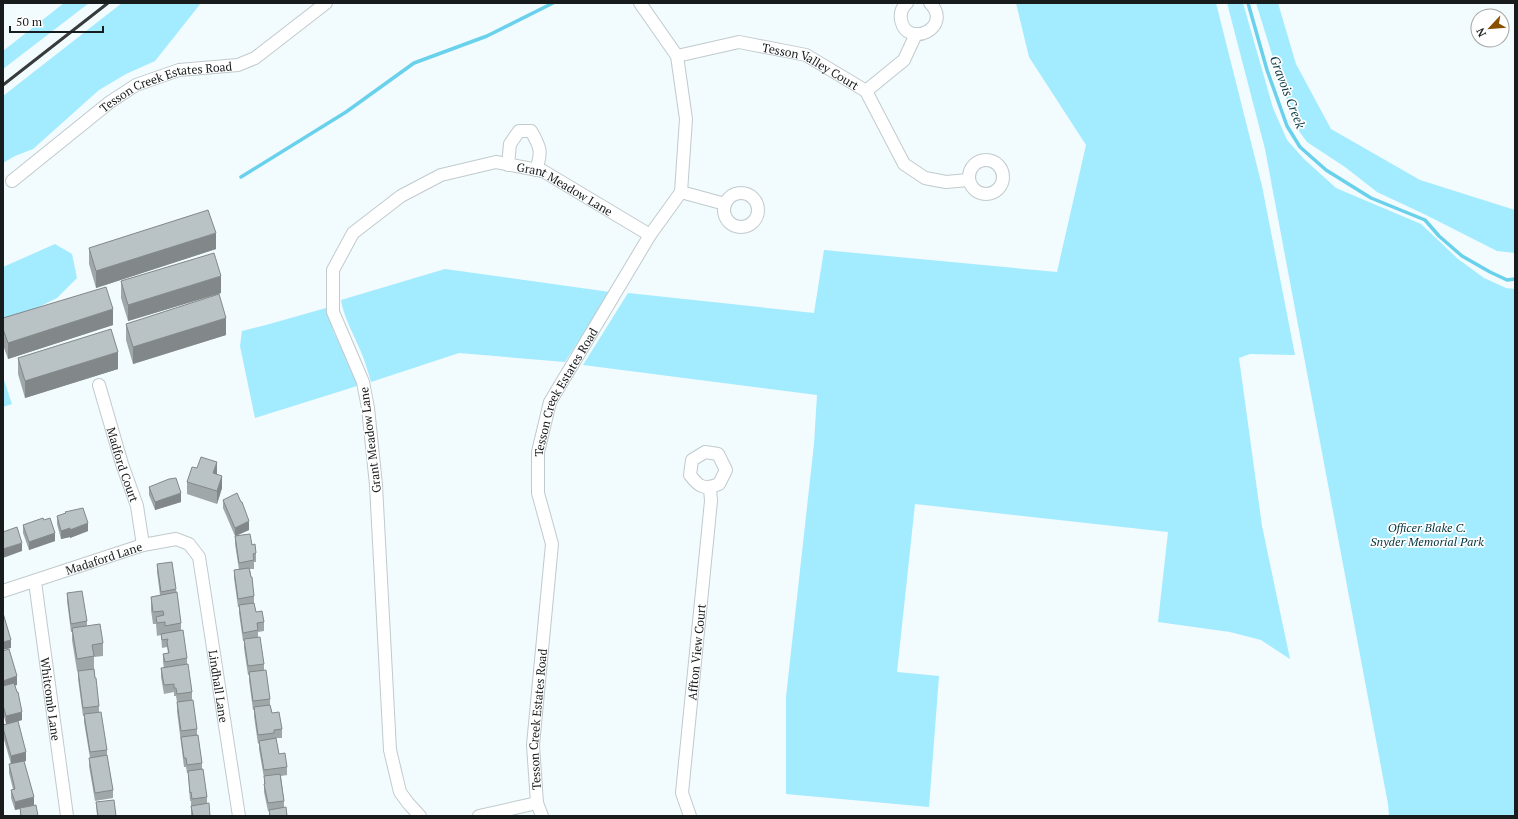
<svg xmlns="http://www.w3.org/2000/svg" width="1518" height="819" font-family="'PT Serif',serif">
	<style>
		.green { fill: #a3ebff }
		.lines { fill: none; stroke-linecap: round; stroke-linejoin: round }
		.stream { stroke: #69d1eb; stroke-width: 3.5 }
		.street-casing { stroke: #c1cacc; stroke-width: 14 }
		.street { stroke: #fff; stroke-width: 12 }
		.rail { stroke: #373b3c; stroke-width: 3 }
		.wall { fill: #9fa7a9 }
		.shaded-wall { fill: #82888a }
		.building { fill: #b9c2c5; stroke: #82888a }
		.labels { text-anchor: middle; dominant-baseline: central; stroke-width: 3.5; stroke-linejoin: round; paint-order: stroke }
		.street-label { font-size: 12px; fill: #191c1d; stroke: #fff }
		.park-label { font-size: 12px; font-style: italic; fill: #00333e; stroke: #fff }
		.water-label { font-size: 13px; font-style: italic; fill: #0c3d48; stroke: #fff }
	</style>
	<rect width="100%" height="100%" fill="#f2fbfe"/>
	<g class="green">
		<path d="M64 3H89L3 69V51Z"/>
		<path d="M122 3H201L155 61 126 74 99 90 33 149 15 156 3 163V96Z"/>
		<path d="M1016 3H1216L1262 186 1295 355 1250 354 1239 358 1262 526 1290 659 1261 640 1230 632 1158 622 1168 532 915 504 897 672 939 676 929 807 786 794V697L814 444 817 395 583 365 628 293 814 313 824 250 1057 272 1086 145 1029 57Z"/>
		<path d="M1227 3H1243L1273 108 1287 140 1304 159 1336 188 1421 224 1458 259 1484 278 1506 288 1515 289V816H1389L1388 804 1265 149Z"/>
		<path d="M1256 3H1278L1296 64 1331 129 1420 180 1515 210V253L1497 251 1426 215 1377 192 1345 167 1307 142 1296 127 1279 77Z"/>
		<path d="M55 244 72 254 77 278 57 298 3 324V267Z"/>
		<path d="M445 269 610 292 565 362 459 353 371 382C368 372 365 361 361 352 354 334 344 319 341 300Z"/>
		<path d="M326 308 334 333 353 371 357 386 255 418 240 346 242 331 266 325Z"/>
		<path d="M3 377 12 404 3 407Z"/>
	</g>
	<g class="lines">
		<g class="stream">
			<path d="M1248 3 1267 70 1287 126 1300 147 1326 170 1371 198 1425 220 1439 236 1462 256 1490 272 1507 280 1515 279"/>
			<path d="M241 177 346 112 414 63 487 36 553 3"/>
		</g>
		<defs>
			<g id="street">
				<path d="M907 3C902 7 900 13 901 20 907 50 954 27 930 3"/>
				<path id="s1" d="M677 56 739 42 806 55 866 91 904 164 925 178 946 182 968 180"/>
				<path d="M866 91 904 60 916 34"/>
				<circle cx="986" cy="177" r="17"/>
				<path d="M508 165 510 144 519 131H531C541 148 542 152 536 170"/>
				<path id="s2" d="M12 181 110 102 136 85 179 70 238 65 255 58 326 3"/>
				<path d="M681 192 725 204"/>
				<circle cx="741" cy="210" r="17"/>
				<path id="s3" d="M99 385 122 464 137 506 143 545"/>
				<path d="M705 452 718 454 726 470 719 484C704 490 699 487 690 475L692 460Z"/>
				<path id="s4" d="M35 582 67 816"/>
				<path id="s5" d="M3 591 143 545 176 539 189 544 199 557 239 816"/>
				<path id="s6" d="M420 816 408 803 400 792 390 750 376 485 368 408 363 382 333 312V270L353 233 401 196 441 175 496 162 543 171 650 235"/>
				<path d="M479 816 537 803"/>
				<path id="s7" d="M542 816 537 803 533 745 552 544 538 493V452L550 402 650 235 681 192 686 119 677 56 640 3"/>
				<path id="s8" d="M690 816 682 793 711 501 710 488"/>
			</g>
		</defs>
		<use href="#street" class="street-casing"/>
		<use href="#street" class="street"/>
		<path class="rail" d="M3 85 108 3"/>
	</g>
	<g class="wall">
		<path d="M89 248 216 249 96 288 89 264Z"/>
		<path d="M121 281 221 293 128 321 121 298Z"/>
		<path d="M3 318 113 325 8 359 3 345Z"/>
		<path d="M126 324 226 335 133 364 126 340Z"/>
		<path d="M18 358 118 369 25 398 18 374Z"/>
		<path d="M217 475 222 488 217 504 187 494V482Z"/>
		<path d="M149 487 181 502 155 510 149 495Z"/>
		<path d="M223 500 249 530 236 536 252 545 256 553V562H254V569H250L254 596V603L256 612 264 622V631L258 632V637L264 664V670L270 699V705L272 713 282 729V738H276L279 754 287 767V775L281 776 284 801V808L287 816H269V811H268L264 792V778L259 749V743L258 744 254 716V710H253L249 680V675H248L244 648V641H243L239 613V607H238L234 578V570H239L235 544V536L223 508Z"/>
		<path d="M57 516 88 531 70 538V537L61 539 57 524Z"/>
		<path d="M44 520 55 541 29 550 23 533V525Z"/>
		<path d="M157 564 176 589 181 623V631L187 658V665L192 692V700L197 729V735L202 763V769L207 797V804L210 816H191V801H190L188 773H187L186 767H184L177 711V702L176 696H174V692L164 694 161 677V668H164L163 662V654L168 653 167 647 162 648 161 635 157 636 156 624H153L151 610V597L160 595 157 572Z"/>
		<path d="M67 593 87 621V626L103 643V656L94 657V669L99 706V712L107 750V755L113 790V798L95 801 89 766 90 758 84 722V716H83L78 679V671H77L72 640V632H71L67 601Z"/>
		<path d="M3 651 17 685H15L22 720 18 721 26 761H24L34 805 30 806 38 816H20V809L15 810 11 798V790L13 789 9 773V764H11L3 736V725L6 724 3 713Z"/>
		<path d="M96 802 116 816H97Z"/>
	</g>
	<g class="shaded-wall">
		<path d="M216 233V249L96 288V271Z"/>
		<path d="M221 276V293L128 321V305Z"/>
		<path d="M113 309V325L8 359V343Z"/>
		<path d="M226 318V335L133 364V347Z"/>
		<path d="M118 352V369L25 398V381Z"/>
		<path d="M217 462V474L213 486V473Z"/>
		<path d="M222 476V488L217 504V491Z"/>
		<path d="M181 493V502L155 510V502Z"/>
		<path d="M249 521V530L235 536V528Z"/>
		<path d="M88 523V531L70 538V530Z"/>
		<path d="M70 528V537L61 539V531Z"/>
		<path d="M55 533V541L29 550V542Z"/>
		<path d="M22 543V551L3 558V549Z"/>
		<path d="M11 640V648L3 650V642Z"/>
		<path d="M17 676V685L3 689V681Z"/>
		<path d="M22 712V720L6 725V716Z"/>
		<path d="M26 752V761L11 765V756Z"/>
		<path d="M34 797V805L15 810V802Z"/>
	</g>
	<g class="building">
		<path d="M208 210 216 233 96 271 89 248Z"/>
		<path d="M214 253 221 276 128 305 121 281Z"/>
		<path d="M106 287 113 309 8 343 3 329V318Z"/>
		<path d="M219 294 226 318 133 347 126 324Z"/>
		<path d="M111 329 118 352 25 381 18 358Z"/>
		<path d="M201 457 217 462 213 473 222 476 217 491 187 482 192 467 197 468Z"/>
		<path d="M176 478 181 493 155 502 149 487 169 479Z"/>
		<path d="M237 493 241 502H242L249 521 235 528 223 500Z"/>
		<path d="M83 508 88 523 70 530V528L61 531 57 516 66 513 65 512Z"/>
		<path d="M43 518 44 520 50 518 55 533 29 542 23 525Z"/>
		<path d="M17 527 22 543 3 549V532Z"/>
		<path d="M250 534 252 545 255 544 256 553 253 554 254 560 239 563 235 536Z"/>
		<path d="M172 562 176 589 161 592 157 564Z"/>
		<path d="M249 568 251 577H252L254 596 238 599 234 570Z"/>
		<path d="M82 591 87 621 71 624 67 593Z"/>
		<path d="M177 592 181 623 165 626V622L157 623 156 617 164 615 163 611 153 612 151 597Z"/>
		<path d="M254 603 256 612 262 611 264 622 257 623 258 630 243 633 239 605Z"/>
		<path d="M3 613 11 640 3 642Z"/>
		<path d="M100 624 103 643 92 645 94 656 77 659 72 628Z"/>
		<path d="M183 630 187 658 165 662 163 654 169 653 167 642 168 639 162 640 161 634Z"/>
		<path d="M260 637 264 664 248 666 244 639Z"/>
		<path d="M9 649 17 676 3 681V651Z"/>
		<path d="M188 664 192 692 177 694 176 688H174V684L164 685 161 668Z"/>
		<path d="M94 669 95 678H96L99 706 83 708 78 671Z"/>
		<path d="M266 670 270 699 253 701 249 672Z"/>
		<path d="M14 683 17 692H18L22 712 6 716 3 705V686Z"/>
		<path d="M193 700 197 729 181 731 177 702Z"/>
		<path d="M270 705 272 713 279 712 282 729 274 730V733L258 735 254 707Z"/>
		<path d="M101 712 107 750 90 752 84 714Z"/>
		<path d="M18 721 26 752 11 756 3 728V725Z"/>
		<path d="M198 735 202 763 187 765 186 758H184L181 737Z"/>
		<path d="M276 738 279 754 285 753 287 767 264 770 259 741Z"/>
		<path d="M107 755 113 790 95 793 89 758Z"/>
		<path d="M24 761 34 797 15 802 11 790 15 789 9 764Z"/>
		<path d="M203 769 207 797 192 799 191 792 190 793 188 771Z"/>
		<path d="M280 774 284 801 268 803 264 784H265L264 776Z"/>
		<path d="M114 800 116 816H98L96 802Z"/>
		<path d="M209 803 210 816H193L191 806Z"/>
		<path d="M36 805 38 816H21L20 808Z"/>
		<path d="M286 807 287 816H270L269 810Z"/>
	</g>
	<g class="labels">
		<g class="street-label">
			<text stroke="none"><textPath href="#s1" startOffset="140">Tesson Valley Court</textPath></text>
			<text stroke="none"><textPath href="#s2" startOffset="185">Tesson Creek Estates Road</textPath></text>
			<text stroke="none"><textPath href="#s6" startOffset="841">Grant Meadow Lane</textPath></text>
			<text stroke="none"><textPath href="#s7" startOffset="434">Tesson Creek Estates Road</textPath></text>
			<text transform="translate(370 440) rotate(-97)">Grant Meadow Lane</text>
			<text stroke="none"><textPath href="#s3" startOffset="83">Madford Court</textPath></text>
			<text stroke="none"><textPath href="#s5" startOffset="106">Madaford Lane</textPath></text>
			<text stroke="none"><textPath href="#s8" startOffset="166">Affton View Court</textPath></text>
			<text stroke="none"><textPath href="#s5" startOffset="342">Lindhall Lane</textPath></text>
			<text stroke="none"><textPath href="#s4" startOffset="118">Whitcomb Lane</textPath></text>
			<text stroke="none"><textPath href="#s7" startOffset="98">Tesson Creek Estates Road</textPath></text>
		</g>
		<g class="park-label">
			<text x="1427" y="527">Officer Blake C.<tspan x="1427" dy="14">Snyder Memorial Park</tspan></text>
		</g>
		<g class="water-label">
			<text transform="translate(1288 92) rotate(69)">Gravois Creek</text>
		</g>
	</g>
	<rect width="1518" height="819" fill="none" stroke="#191c1d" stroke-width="8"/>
	<g transform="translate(1490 28) rotate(244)"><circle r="19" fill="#ffffff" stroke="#a3a4a5"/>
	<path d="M0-3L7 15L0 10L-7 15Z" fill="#875000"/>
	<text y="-6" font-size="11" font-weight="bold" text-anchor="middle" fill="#191c1d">N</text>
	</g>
	<path d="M10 26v6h93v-6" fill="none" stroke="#191c1d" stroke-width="2"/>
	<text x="16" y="26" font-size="12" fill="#191c1d" stroke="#ffffff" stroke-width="3" paint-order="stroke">50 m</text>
</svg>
